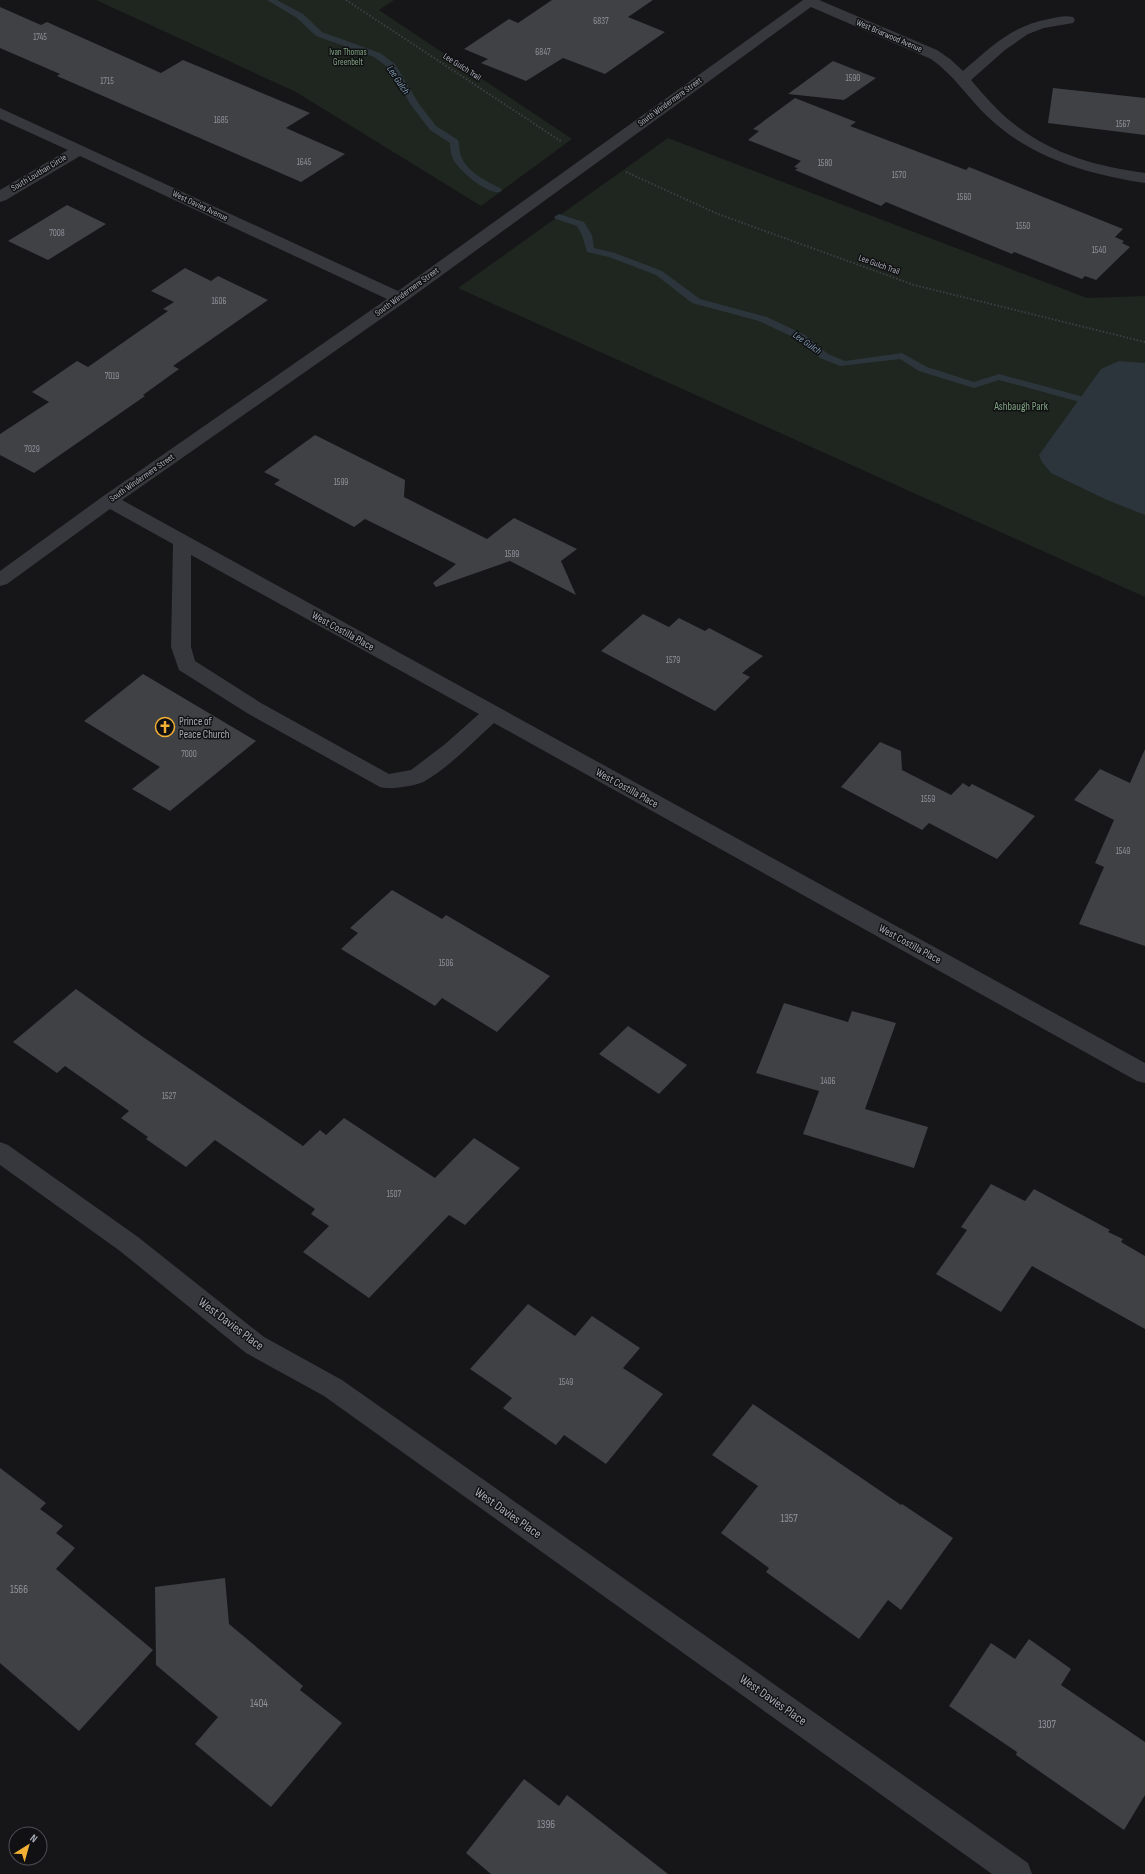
<svg xmlns="http://www.w3.org/2000/svg" width="1145" height="1874" font-family="'Sofia Sans Condensed',sans-serif">
	<style>
		.green { fill: #1e261f }
		.water { fill: #2c353c }
		.lines { fill: none; stroke-linecap: round; stroke-linejoin: round }
		.stream { fill: #2c353c; fill-rule: evenodd }
		.building { fill: #404145 }
		.path { stroke: #3d3f44; stroke-width: 2; stroke-dasharray: 1.5 2; stroke-linecap: butt }
		.minor { fill: #37383d; fill-rule: evenodd }
		.labels { text-anchor: middle; dominant-baseline: central; stroke-width: 3; stroke-linejoin: round; paint-order: stroke }
		.number-label { font-size: 9px; fill: #8e929b }
		.far-street-label { font-size: 9px; fill: #a8adb8; stroke: #111113 }
		.far-park-label { font-size: 9px; fill: #7fa381; stroke: #111113 }
		.far-water-label { font-size: 10px; font-style: italic; fill: #7f9bb3; stroke: #111113 }
		.park-label { font-size: 11px; fill: #7fa381; stroke: #111113 }
		.street-label { font-size: 11px; fill: #a8adb8; stroke: #111113 }
		.poi-label { font-size: 11px; fill: #a8adb8; stroke: #111113; text-anchor: start }
		.near-number-label { font-size: 11px; fill: #8e929b }
		.near-street-label { font-size: 13px; fill: #a8adb8; stroke: #111113 }
	</style>
	<rect width="100%" height="100%" fill="#161618"/>
	<g class="green">
		<path d="M96 0H394L379 10 572 139 481 206 296 92Z"/>
		<path d="M668 138 1087 298 1145 296V597L458 288Z"/>
	</g>
	<path class="water" d="M1119 361 1145 363V515L1107 500 1051 473 1042 462 1039 455 1101 369Z"/>
	<g class="lines">
		<g class="stream">
			<path d="M267 0H277L303 14 322 32 380 53 395 64 419 104 436 126 458 140C460 145 459 151 461 156 467 172 486 181 500 188L502 190 500 192C488 195 461 172 454 161 451 156 450 150 450 143L430 130 411 105 389 68 374 57 316 36 297 18Z"/>
			<path d="M559 214 584 222 592 235 594 248 615 253 662 271 700 299 767 317 805 335 828 354 845 361 902 353 927 367 974 382 999 374 1084 397 1085 399 1080 402 999 380 974 388 919 371 900 359 840 366 820 358 797 339 759 321 692 303 656 275 609 257 587 252 582 235 577 226 556 219 554 217Z"/>
		</g>
	</g>
	<g class="building">
		<path d="M552 0H653L628 17 665 32 605 74 563 58 526 81 481 63 488 59 464 49 509 19 518 23Z"/>
		<path d="M0 7 41 25 47 22 161 73 183 60 310 113 286 128 345 154 301 182 57 76 60 74 0 48Z"/>
		<path d="M833 61 876 78 844 100 788 94Z"/>
		<path d="M1053 88 1145 98V135L1048 123Z"/>
		<path d="M795 98 856 122 850 126 966 170 969 167 1123 229 1115 237 1124 241 1122 243 1130 247 1096 280 1085 276 1082 279 1014 252 1012 254 886 202 881 206 795 170 798 168 794 167 801 161 748 140 759 131 753 129Z"/>
		<path d="M67 205 106 224 48 260 8 241Z"/>
		<path d="M185 268 211 281 218 276 268 300 173 366 179 369 143 395 145 396 34 473 0 455V434L49 402 32 392 77 361 88 367 168 311 163 309 174 302 151 291Z"/>
		<path d="M315 435 405 480 404 497 487 539 514 518 577 549 561 561 576 595 510 561 436 587 433 583 456 564 365 519 354 527 274 484 280 480 264 472Z"/>
		<path d="M643 614 669 627 679 618 705 631 709 628 763 656 742 673 750 677 715 711 601 651Z"/>
		<path d="M143 674 256 741 170 811 132 789 160 767 84 721Z"/>
		<path d="M880 742 901 751 902 770 951 795 963 783 969 787 972 784 1035 816 997 859 929 823 922 830 841 787Z"/>
		<path d="M1145 749V946L1079 924 1104 867 1095 863 1114 820 1074 800 1100 769 1130 783Z"/>
		<path d="M392 890 442 919 446 915 550 976 497 1032 442 998 435 1006 341 949 358 933 350 928Z"/>
		<path d="M76 989 143 1037 303 1146 320 1130 326 1135 344 1118 435 1178 474 1138 520 1168 465 1225 449 1215 369 1298 303 1252 329 1226 311 1214 315 1209 215 1140 186 1167 146 1139 148 1137 121 1118 129 1111 65 1066 57 1073 13 1042Z"/>
		<path d="M784 1003 848 1022 852 1011 896 1023 865 1109 928 1127 914 1168 803 1134 819 1091 756 1073Z"/>
		<path d="M628 1026 687 1065 659 1094 599 1054Z"/>
		<path d="M991 1184 1025 1201 1034 1189 1110 1230 1108 1232 1123 1239 1121 1242 1145 1256V1329L1032 1266 1001 1312 936 1274 967 1230 961 1227Z"/>
		<path d="M528 1304 575 1336 592 1316 640 1348 623 1368 663 1394 606 1464 564 1435 556 1445 503 1408 512 1398 470 1369Z"/>
		<path d="M753 1404 901 1505 902 1504 953 1538 901 1610 888 1600 859 1639 766 1572 769 1568 721 1533 758 1486 712 1455Z"/>
		<path d="M0 1468 46 1503 40 1509 63 1526 56 1533 75 1548 56 1569 153 1650 79 1731 0 1663Z"/>
		<path d="M225 1578 229 1624 303 1686 300 1690 342 1723 271 1807 195 1744 218 1717 156 1665 155 1587Z"/>
		<path d="M1029 1639 1071 1669 1061 1685 1145 1742V1795L1124 1830 1016 1755 1017 1752 949 1706 991 1643 1015 1659Z"/>
		<path d="M524 1779 559 1806 567 1795 668 1874H491L466 1853Z"/>
	</g>
	<g class="lines">
		<g class="path">
			<path d="M346 0 562 142"/>
			<path d="M626 172 718 214 914 285 1145 342"/>
		</g>
		<g class="minor">
			<path d="M803 0H819L937 50 950 59 963 71C991 47 1011 26 1049 19 1057 17 1065 15 1073 17L1075 20 1073 23 1044 28 1028 34 1005 50 971 80C984 95 997 111 1014 124 1051 154 1098 167 1145 173V183C1088 174 1031 158 988 117 968 98 954 75 931 59L811 7 405 302 122 500 1145 1063V1083L1137 1081 494 723C474 741 448 768 425 781 416 786 390 790 380 787L247 713 179 670 171 647 173 544 110 509 7 584 0 586V571L102 497 387 299 80 156 6 200 0 202V190L68 150 0 119V108L398 291ZM191 555 479 714 444 745 411 770 389 774 261 703 195 661 191 647Z"/>
			<path d="M0 1142 8 1145 138 1237 264 1337 342 1380 1028 1863 1032 1874H992L324 1396 246 1353 120 1251 0 1165Z"/>
		</g>
	</g>
	<defs>
		<symbol id="church-ring" viewBox="-11 -11 22 22"><circle r="9.5" fill="#111113" stroke="#f2b134" stroke-width="1.5"/><path d="M-1.2-6h2.4v3.5h3.3v2.4h-3.3V6h-2.4V-.1h-3.3v-2.4h3.3Z" fill="#f2b134"/></symbol>
	</defs>
	<g fill-rule="evenodd">
		<use href="#church-ring" x="154" y="716" width="22" height="22"/>
	</g>
	<g class="labels">
		<g class="number-label">
			<text x="601" y="21">6837</text>
			<text x="40" y="37">1745</text>
			<text x="543" y="52">6847</text>
			<text x="853" y="78">1590</text>
			<text x="107" y="81">1715</text>
			<text x="221" y="120">1685</text>
			<text x="1123" y="124">1567</text>
			<text x="304" y="162">1645</text>
			<text x="825" y="163">1580</text>
			<text x="899" y="175">1570</text>
			<text x="964" y="197">1560</text>
			<text x="1023" y="226">1550</text>
			<text x="57" y="233">7008</text>
			<text x="1099" y="250">1540</text>
			<text x="219" y="301">1606</text>
			<text x="112" y="376">7019</text>
			<text x="32" y="449">7029</text>
			<text x="341" y="482">1599</text>
			<text x="512" y="554">1589</text>
			<text x="673" y="660">1579</text>
			<text x="189" y="754">7000</text>
			<text x="928" y="799">1559</text>
			<text x="1123" y="851">1549</text>
			<text x="446" y="963">1506</text>
			<text x="828" y="1081">1406</text>
			<text x="169" y="1096">1527</text>
			<text x="394" y="1194">1507</text>
			<text x="566" y="1382">1549</text>
		</g>
		<g class="far-street-label">
			<text transform="translate(889 36) rotate(23)">West Briarwood Avenue</text>
			<text transform="translate(462 67) rotate(33)">Lee Gulch Trail</text>
			<text transform="translate(670 102) rotate(-36)">South Windermere Street</text>
			<text transform="translate(39 173) rotate(-31)">South Louthan Circle</text>
			<text transform="translate(200 206) rotate(25)">West Davies Avenue</text>
			<text transform="translate(879 265) rotate(20)">Lee Gulch Trail</text>
			<text transform="translate(407 292) rotate(-36)">South Windermere Street</text>
			<text transform="translate(142 478) rotate(-35)">South Windermere Street</text>
		</g>
		<g class="far-park-label">
			<text x="348" y="52">Ivan Thomas<tspan x="348" dy="10">Greenbelt</tspan></text>
		</g>
		<g class="far-water-label">
			<text transform="translate(398 80) rotate(56)">Lee Gulch</text>
			<text transform="translate(807 343) rotate(35)">Lee Gulch</text>
		</g>
		<g class="park-label">
			<text x="1021" y="406">Ashbaugh Park</text>
		</g>
		<g class="street-label">
			<text transform="translate(343 631) rotate(29)">West Costilla Place</text>
			<text transform="translate(627 788) rotate(29)">West Costilla Place</text>
			<text transform="translate(910 944) rotate(29)">West Costilla Place</text>
		</g>
		<g class="poi-label">
			<text x="179" y="721">Prince of<tspan x="179" dy="13">Peace Church</tspan></text>
		</g>
		<g class="near-number-label">
			<text x="789" y="1518">1357</text>
			<text x="19" y="1589">1566</text>
			<text x="259" y="1703">1404</text>
			<text x="1047" y="1724">1307</text>
			<text x="546" y="1824">1396</text>
		</g>
		<g class="near-street-label">
			<text transform="translate(231 1324) rotate(37)">West Davies Place</text>
			<text transform="translate(508 1513) rotate(35)">West Davies Place</text>
			<text transform="translate(773 1700) rotate(35)">West Davies Place</text>
		</g>
	</g>
	<g transform="translate(28 1846) rotate(37)"><circle r="19" fill="#111113" stroke="#4d4f55"/>
	<path d="M0-3L7 15L0 10L-7 15Z" fill="#f2b134"/>
	<text y="-6" font-size="11" font-weight="bold" text-anchor="middle" fill="#a8adb8">N</text>
	</g>
</svg>
